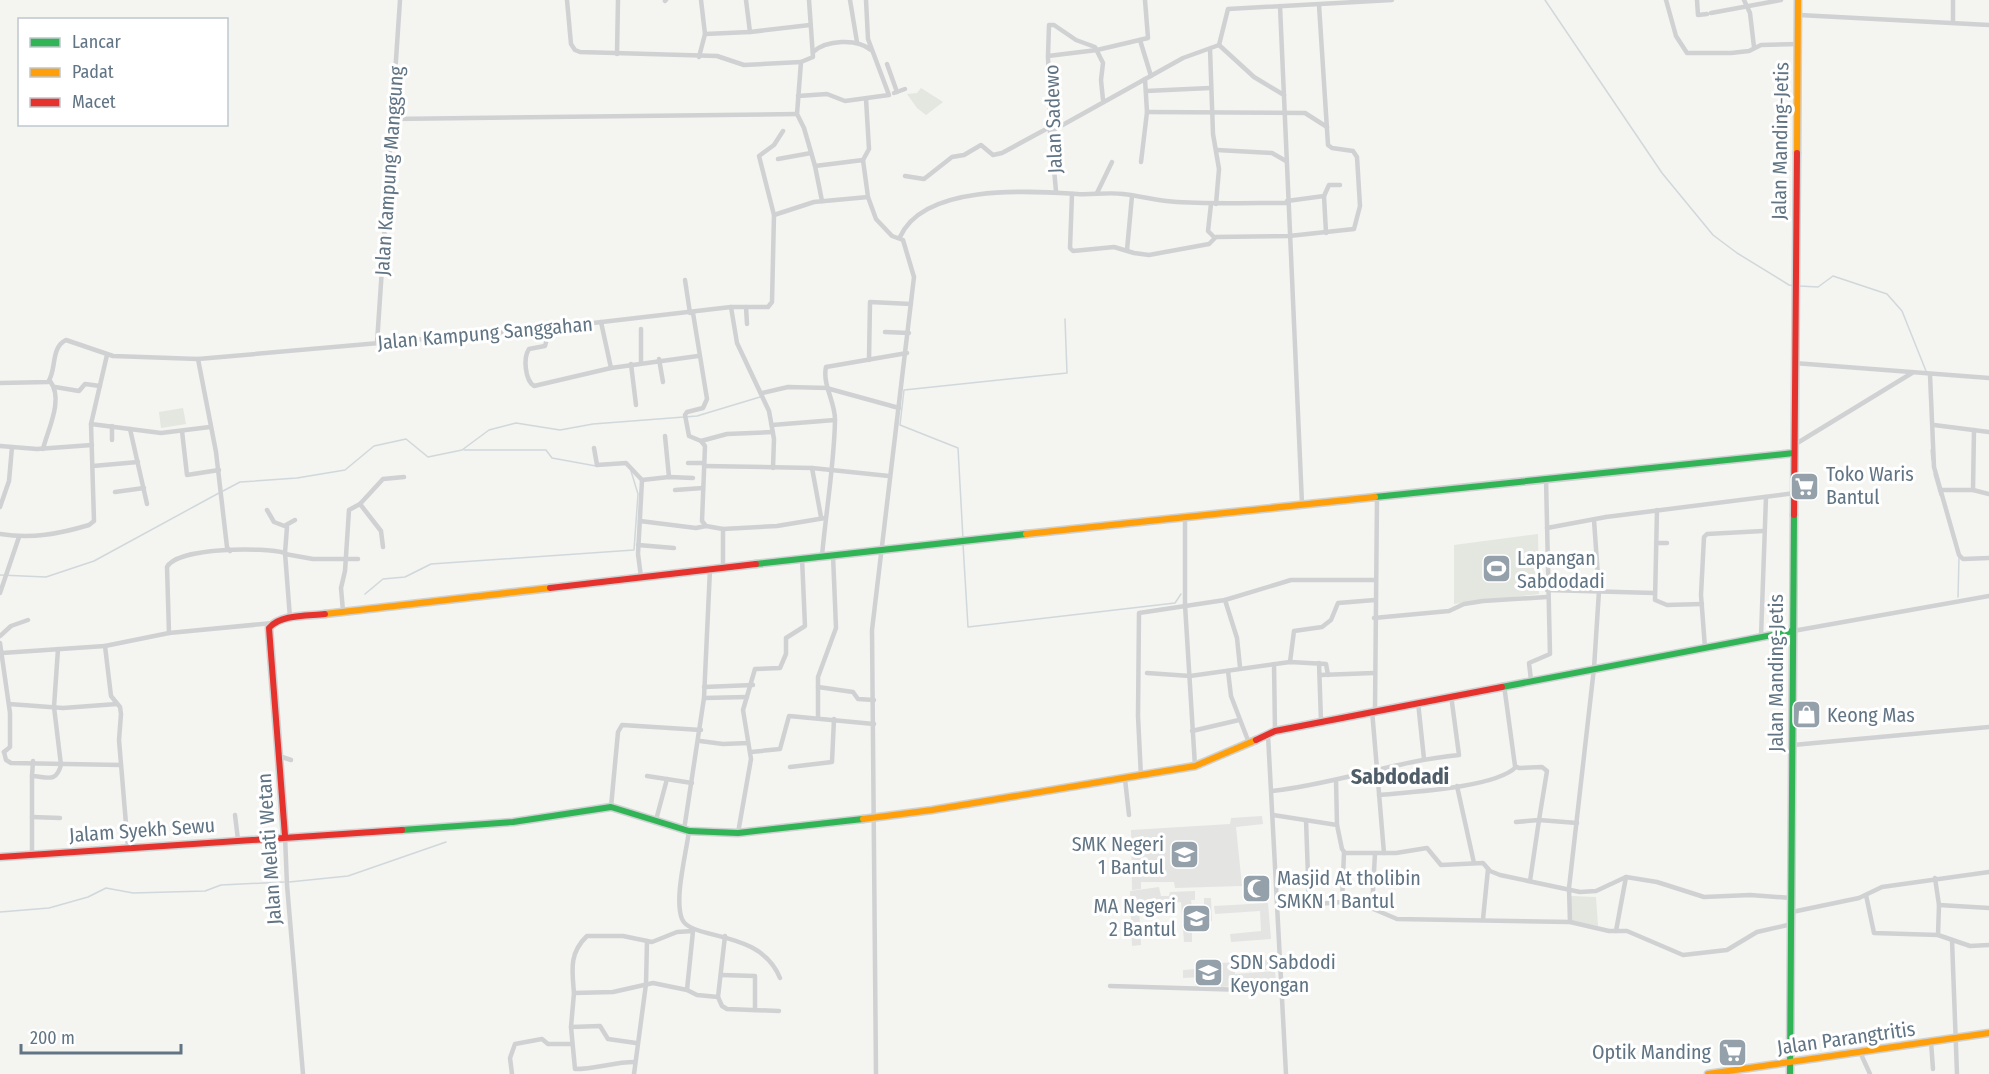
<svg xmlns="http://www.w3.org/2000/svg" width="1989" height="1074" font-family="'Fira Sans Condensed',sans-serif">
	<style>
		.built { fill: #e4e5e3 }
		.green { fill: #e3e7df }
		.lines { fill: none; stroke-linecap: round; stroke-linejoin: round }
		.stream { stroke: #d0d8db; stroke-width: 1.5 }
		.fast-casing { stroke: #cfd1d2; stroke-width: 9 }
		.slow-casing { stroke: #cfd1d2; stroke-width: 9 }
		.jam-casing { stroke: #cfd1d2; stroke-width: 9 }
		.street { stroke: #d0d1d2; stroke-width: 4.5 }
		.fast { stroke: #30b455; stroke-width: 6 }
		.slow { stroke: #ff9f0a; stroke-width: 6 }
		.jam { stroke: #e5322d; stroke-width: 6 }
		.labels { text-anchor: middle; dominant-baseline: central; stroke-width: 6; stroke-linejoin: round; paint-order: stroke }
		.street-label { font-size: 20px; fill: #607484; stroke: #fff }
		.poi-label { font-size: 20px; fill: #607484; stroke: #fff; text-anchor: start }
		.quarter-label { font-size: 22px; font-weight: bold; fill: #4f5d69; stroke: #fff }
	</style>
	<rect width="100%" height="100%" fill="#f4f4f1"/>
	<g class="built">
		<path d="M1262 816 1263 824 1236 827 1242 886 1175 888 1174 882H1141V889L1132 890 1131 830 1230 824 1231 818Z"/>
		<path d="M1159 887 1161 896H1169L1170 892 1195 891V900H1191L1193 914 1204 913V898H1211L1212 921 1192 923V942H1184L1181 902 1171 903 1170 905 1139 906 1141 945 1132 946 1130 891Z"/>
		<path d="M1268 903 1271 939 1231 942 1230 934 1261 931 1260 911 1215 914 1214 906Z"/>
		<path d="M1275 959 1276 970H1235V974L1275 971 1276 983 1221 987 1220 976 1183 978V970L1220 967 1222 963Z"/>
	</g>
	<g class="green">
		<path d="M921 88 943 102 926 115 917 108 907 94 917 93Z"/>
		<path d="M183 408 186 424 161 428 159 412Z"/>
		<path d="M1538 534 1539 594 1454 604V545Z"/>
		<path d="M1571 896 1596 897 1598 926 1571 921Z"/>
	</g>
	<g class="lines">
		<g class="stream">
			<path d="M1545 0 1662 173 1713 235 1737 253 1789 285 1795 286"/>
			<path d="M1799 286 1818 287 1833 276 1887 294 1902 311 1926 371"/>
			<path d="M464 450H546L552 458 596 466"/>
			<path d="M1931 450 1932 460"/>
			<path d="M1934 474 1940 495"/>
			<path d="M223 491 240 482 297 478 345 470 374 446 406 439 428 457 462 450 489 430 516 423 560 430 593 424 697 416 760 397"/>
			<path d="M963 539 958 448 900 425 904 390 1067 373 1065 319"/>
			<path d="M963 544 968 627 1175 603 1181 594"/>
			<path d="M0 575 46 577 94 561 219 493"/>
			<path d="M365 594 383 579 405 577 431 564 634 550 638 494 631 471"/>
			<path d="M1958 597 1959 557"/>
			<path d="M289 882 348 876 446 842"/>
			<path d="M0 912 49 908 88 897 106 888 133 893 205 891 221 885 284 882"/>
		</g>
		<defs>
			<g id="fast">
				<path d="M1375 497 1794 453"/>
				<path d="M756 564 1026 534"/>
				<path d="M1502 687 1793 631"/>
				<path d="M402 830 513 822 611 807 689 831 738 833 863 819"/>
				<path d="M1790 1074 1794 515"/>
			</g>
			<g id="slow">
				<path d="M1797 153 1798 0"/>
				<path d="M1026 534 1375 497"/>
				<path d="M325 614 550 588"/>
				<path d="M863 819 932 810 1195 766 1256 740"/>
				<path d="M1708 1074 1989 1033"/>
			</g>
			<g id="jam">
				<path d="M1794 515 1797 153"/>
				<path d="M550 588 756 564"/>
				<path d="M1256 740 1275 731 1502 687"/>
				<path d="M285 836 269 628C280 614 309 616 325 614"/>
				<path d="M0 857 402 830"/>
			</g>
		</defs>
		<use href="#fast" class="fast-casing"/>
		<use href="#slow" class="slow-casing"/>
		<use href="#jam" class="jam-casing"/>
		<g class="street">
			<path d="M567 0 571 44 575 50 580 52 717 56 744 65 801 62"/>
			<path d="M701 0 705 34"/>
			<path d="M746 0 750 32 810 25"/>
			<path d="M809 0 813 57 801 62 797 114 804 128 815 166 822 201"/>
			<path d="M850 0 857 42"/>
			<path d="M1666 0 1676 36 1687 53H1731L1749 51 1761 45 1799 44"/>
			<path d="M1697 0 1698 15 1707 14"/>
			<path d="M1744 0 1750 13 1754 47"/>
			<path d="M665 1 666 0"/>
			<path d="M1280 6 1302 504"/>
			<path d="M1711 13 1781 0"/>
			<path d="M1799 15 1989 25"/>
			<path d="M1953 22V0"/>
			<path d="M1140 40 1151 76"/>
			<path d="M1219 45 1254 77 1284 95"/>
			<path d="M1210 49 1213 134 1219 169 1216 204"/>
			<path d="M813 52C826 40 857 38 871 50"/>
			<path d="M617 54 618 0"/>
			<path d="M1048 56 1049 25H1054L1076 40 1095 47 1103 63 1101 80 1103 100"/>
			<path d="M699 57 705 34 750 32"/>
			<path d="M887 64 897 92"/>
			<path d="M1146 91 1210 88"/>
			<path d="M894 93 905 89"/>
			<path d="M798 96 827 94 845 101 889 95 868 39 866 0"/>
			<path d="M1147 112 1305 113 1327 127"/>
			<path d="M392 119 797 114"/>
			<path d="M1050 132 1183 58 1219 45 1228 9 1392 0"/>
			<path d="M1217 150 1272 153 1286 161"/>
			<path d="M778 159 811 153"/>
			<path d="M863 160 869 149 866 99"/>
			<path d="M1141 162 1147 112 1145 79"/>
			<path d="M815 166 863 160 868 197 876 219 892 236 903 240 914 277 872 630 876 1074"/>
			<path d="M905 176 924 179 952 157 964 155 981 145 993 155 1002 153 1050 127"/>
			<path d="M1056 191 1050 127 1048 56 1097 50 1148 38 1145 0"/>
			<path d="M1097 193 1112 162"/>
			<path d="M1072 194 1070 248 1073 251 1114 247 1134 253 1149 255 1209 244 1216 237 1289 236 1354 229 1360 206 1357 157 1353 151 1332 148 1328 145 1319 5"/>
			<path d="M1324 196 1326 233"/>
			<path d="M1287 201 1324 196 1329 185H1340"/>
			<path d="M1211 204 1208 231 1214 237"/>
			<path d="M774 215 814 202 868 197"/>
			<path d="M900 237C924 183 1030 191 1077 194 1092 195 1108 192 1123 194 1141 196 1159 201 1177 202 1214 204 1251 203 1287 203"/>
			<path d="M1127 250 1132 196"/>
			<path d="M685 280 690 313"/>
			<path d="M731 307 737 343 769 411 774 439 773 468"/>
			<path d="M746 307 747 324"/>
			<path d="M693 313 707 399 703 408 687 412 685 415 689 436 701 441 705 446 702 521 706 526 723 529V568"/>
			<path d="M601 322 611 368"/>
			<path d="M550 328 545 346 529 349C523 358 525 380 534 386L611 368 698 356"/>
			<path d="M885 332 909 333"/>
			<path d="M377 343 400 0"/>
			<path d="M198 359 216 452 227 547 230 551"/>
			<path d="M659 359 663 382"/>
			<path d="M869 360 870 302 911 304"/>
			<path d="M641 362V329"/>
			<path d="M1794 363 1989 378"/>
			<path d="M631 364 636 405"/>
			<path d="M1930 375 1934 467 1959 555 1963 559 1989 558"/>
			<path d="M0 383 48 382C57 370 50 348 66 340L113 356 198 359 550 328 731 307H768L772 302 774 215 759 156 774 145 783 131"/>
			<path d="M55 387 79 391 85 384 100 386"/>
			<path d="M830 389 899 408"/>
			<path d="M762 393 788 387 828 388"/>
			<path d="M91 424 161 433 210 427"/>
			<path d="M772 425 835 420"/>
			<path d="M1934 425 1989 432"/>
			<path d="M112 426V440"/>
			<path d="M130 429 147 504"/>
			<path d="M182 431 187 475 219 470"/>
			<path d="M665 436 669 477"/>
			<path d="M701 441 727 434 773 432"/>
			<path d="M1794 445 1912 373"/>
			<path d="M0 446 37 449 92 445"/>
			<path d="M594 448 597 465 626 463 642 480 638 554 641 577"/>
			<path d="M43 449C48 429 64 399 50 381"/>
			<path d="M688 463H704"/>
			<path d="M93 466 138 462"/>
			<path d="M704 466 812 468 889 476"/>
			<path d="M812 468 821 517"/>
			<path d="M642 480 669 477 693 478"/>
			<path d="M675 490 703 488"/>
			<path d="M1940 490H1973L1989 494"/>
			<path d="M1973 490 1974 430"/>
			<path d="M115 492 144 488"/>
			<path d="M360 504 381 531 383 547"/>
			<path d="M0 507 9 481 12 447"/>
			<path d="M267 510 274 522 287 527 285 553"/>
			<path d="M1657 510 1655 600 1667 605 1702 604"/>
			<path d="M1185 517V605L1195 766"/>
			<path d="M640 521 696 528 706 526"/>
			<path d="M286 525 295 520"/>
			<path d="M1547 528 1606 517 1795 493"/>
			<path d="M723 529 777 526 825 518"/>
			<path d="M0 534C32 539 59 534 89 525L94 521 91 424 107 355"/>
			<path d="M1656 543H1667"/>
			<path d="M638 545 674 548"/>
			<path d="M285 554 313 559H358"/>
			<path d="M822 556C826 511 834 466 835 421 836 403 822 385 826 367L907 353"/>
			<path d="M1547 590 1654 593"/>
			<path d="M0 593 19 537"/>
			<path d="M1225 600 1237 638 1240 667"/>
			<path d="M343 611 341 588 345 571 349 510 360 504 383 479 404 477"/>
			<path d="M1374 618 1449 611 1464 604 1483 601 1547 597"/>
			<path d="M1793 631 1989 596"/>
			<path d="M169 633 167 567C177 547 265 547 285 553L290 618"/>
			<path d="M0 636 11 626 28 620"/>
			<path d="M1761 637 1766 497"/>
			<path d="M0 643 10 713V747L4 752"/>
			<path d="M1705 648 1701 595 1704 537 1707 534 1763 531"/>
			<path d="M2 653 105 646"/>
			<path d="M1290 662 1294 631 1322 627 1331 620 1338 603 1375 600"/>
			<path d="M1319 663 1321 721"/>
			<path d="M1274 664 1275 731"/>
			<path d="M1228 671 1231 696 1249 743"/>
			<path d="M1147 673 1190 676 1290 662 1326 664 1328 675"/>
			<path d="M1320 675 1374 673"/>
			<path d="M1531 680 1529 663 1550 654 1546 479"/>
			<path d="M1504 685 1515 766 1519 768 1542 767 1547 771 1539 820 1577 823"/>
			<path d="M704 687 753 685"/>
			<path d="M818 687 853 692 858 699 874 700"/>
			<path d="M704 698 747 697"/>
			<path d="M1418 702 1424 759"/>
			<path d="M9 704 63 708 117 704"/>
			<path d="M1372 710 1384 853"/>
			<path d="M1375 710 1377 498"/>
			<path d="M818 718V677L836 628 833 555"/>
			<path d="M1192 731 1239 720"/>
			<path d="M1268 735 1286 1074"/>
			<path d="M700 741 723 744 748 743"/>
			<path d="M1793 745 1989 727"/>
			<path d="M4 752 6 760 11 763 121 765"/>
			<path d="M751 752 780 749 789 716 874 724"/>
			<path d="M279 756 291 760"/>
			<path d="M33 761 32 776C48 777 56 783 61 765L54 707 58 649"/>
			<path d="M790 767 832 762 834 719"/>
			<path d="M647 776 692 783"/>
			<path d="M1141 777 1138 716 1139 613 1225 600 1291 580H1375"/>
			<path d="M1125 779 1129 815"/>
			<path d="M1336 780 1337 825"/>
			<path d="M1457 786 1474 863"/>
			<path d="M1272 791C1336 784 1395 761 1459 755L1451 695"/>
			<path d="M1379 795C1410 792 1495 788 1516 767"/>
			<path d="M611 807 618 732 622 725 701 730"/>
			<path d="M235 815 238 840"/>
			<path d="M1273 815 1337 825 1342 849 1345 853H1396L1427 848 1441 865 1483 863 1490 871 1500 875 1580 892 1596 891 1626 877 1657 882 1704 897 1750 895 1792 898"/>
			<path d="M32 817 60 818"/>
			<path d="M656 820 667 779"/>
			<path d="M1306 820 1309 904"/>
			<path d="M1516 822 1539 820 1530 881"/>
			<path d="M684 830 704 698 710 569"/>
			<path d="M689 831C686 854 674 899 682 919 691 941 760 928 780 978"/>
			<path d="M738 833 751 759 743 710 755 669 780 668 786 654V638L805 626 802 558"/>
			<path d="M285 836 287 885 303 1074"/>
			<path d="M128 848 119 740 121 714 120 707 111 696 105 646 169 633 273 623"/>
			<path d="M32 855V776"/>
			<path d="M1935 878 1939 905 1938 935"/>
			<path d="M1866 895 1874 933 1938 935 1970 946 1989 945"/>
			<path d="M1342 902 1344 852"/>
			<path d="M1939 905 1989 908"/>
			<path d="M1278 907 1342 902 1364 905 1397 919 1570 922 1609 931H1627L1683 955 1727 950 1757 932 1792 924"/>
			<path d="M1372 909 1375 853"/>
			<path d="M1792 912 1859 898 1882 887 1989 872"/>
			<path d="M1483 919 1488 869"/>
			<path d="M1570 922 1569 888 1594 668 1599 591 1594 520"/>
			<path d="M1616 931 1626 877"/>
			<path d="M725 936 718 997 722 1006 727 1009 779 1011"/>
			<path d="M1952 940 1957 1074"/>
			<path d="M721 975 755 976V1010"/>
			<path d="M1110 986 1282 991"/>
			<path d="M687 990 693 931 677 932 652 942 623 936H587C569 953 572 970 574 993L613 992 653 983 687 990 697 995 718 997"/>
			<path d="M574 993 571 1027 575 1069C596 1069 614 1062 634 1062"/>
			<path d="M571 1027 600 1026 608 1039 636 1043"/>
			<path d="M1931 1042 1933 1069"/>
			<path d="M1860 1052 1870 1074"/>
			<path d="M512 1074 510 1058 515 1044 542 1039 548 1044H572"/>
			<path d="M634 1074 646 984 647 941"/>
		</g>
		<use href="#fast" class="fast"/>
		<use href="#slow" class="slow"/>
		<use href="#jam" class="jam"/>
	</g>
	<defs>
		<symbol id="supermarket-square" viewBox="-11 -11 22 22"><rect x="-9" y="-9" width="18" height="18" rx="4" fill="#94a1aa" stroke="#fff"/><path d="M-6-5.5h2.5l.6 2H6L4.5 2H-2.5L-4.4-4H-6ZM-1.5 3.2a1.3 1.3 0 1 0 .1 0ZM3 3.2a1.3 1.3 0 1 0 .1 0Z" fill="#fff"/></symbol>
		<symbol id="stadium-square" viewBox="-11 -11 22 22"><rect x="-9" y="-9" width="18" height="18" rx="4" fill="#94a1aa" stroke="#fff"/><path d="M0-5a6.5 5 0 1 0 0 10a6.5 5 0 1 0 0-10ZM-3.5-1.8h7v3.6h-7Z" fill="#fff"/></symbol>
		<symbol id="shop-square" viewBox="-11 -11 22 22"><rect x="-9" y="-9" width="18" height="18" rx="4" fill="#94a1aa" stroke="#fff"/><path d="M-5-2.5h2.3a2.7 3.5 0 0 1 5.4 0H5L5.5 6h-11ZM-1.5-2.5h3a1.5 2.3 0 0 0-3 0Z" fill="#fff"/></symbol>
		<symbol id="school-square" viewBox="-11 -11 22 22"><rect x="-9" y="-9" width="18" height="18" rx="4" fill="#94a1aa" stroke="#fff"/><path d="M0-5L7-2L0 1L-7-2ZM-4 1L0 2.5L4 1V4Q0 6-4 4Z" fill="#fff"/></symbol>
		<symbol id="mosque-square" viewBox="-11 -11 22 22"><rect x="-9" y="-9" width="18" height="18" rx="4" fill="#94a1aa" stroke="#fff"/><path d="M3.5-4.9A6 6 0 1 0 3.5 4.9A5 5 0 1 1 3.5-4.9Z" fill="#fff"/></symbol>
	</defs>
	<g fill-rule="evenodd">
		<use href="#supermarket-square" x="1788" y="470" width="33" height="33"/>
		<use href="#stadium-square" x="1480" y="552" width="33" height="33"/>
		<use href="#shop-square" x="1790" y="698" width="33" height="33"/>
		<use href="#school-square" x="1168" y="838" width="33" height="33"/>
		<use href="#mosque-square" x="1240" y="872" width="33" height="33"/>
		<use href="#school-square" x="1180" y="902" width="33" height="33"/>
		<use href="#school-square" x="1192" y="956" width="33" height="33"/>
		<use href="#supermarket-square" x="1716" y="1036" width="33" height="33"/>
	</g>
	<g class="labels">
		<g class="street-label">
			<text transform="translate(1053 119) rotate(-92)">Jalan Sadewo</text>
			<text transform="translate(1780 141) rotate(-89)">Jalan Manding-Jetis</text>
			<text transform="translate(389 171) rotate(-86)">Jalan Kampung Manggung</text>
			<text transform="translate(485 333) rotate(-5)">Jalan Kampung Sanggahan</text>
			<text transform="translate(1776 673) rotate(-90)">Jalan Manding-Jetis</text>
			<text transform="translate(142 830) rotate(-4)">Jalam Syekh Sewu</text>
			<text transform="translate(269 849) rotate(-94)">Jalan Melati Wetan</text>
			<text transform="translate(1846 1038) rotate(-8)">Jalan Parangtritis</text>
		</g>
		<g class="poi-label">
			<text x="1826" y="474">Toko Waris<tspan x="1826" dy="23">Bantul</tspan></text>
			<text x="1517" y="558">Lapangan<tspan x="1517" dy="23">Sabdodadi</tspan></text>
			<text x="1827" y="715">Keong Mas</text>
			<text x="1164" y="844" text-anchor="end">SMK Negeri<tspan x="1164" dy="23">1 Bantul</tspan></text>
			<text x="1277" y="878">Masjid At tholibin<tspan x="1277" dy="23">SMKN 1 Bantul</tspan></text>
			<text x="1176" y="906" text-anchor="end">MA Negeri<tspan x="1176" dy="23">2 Bantul</tspan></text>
			<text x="1230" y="962">SDN Sabdodi<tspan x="1230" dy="23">Keyongan</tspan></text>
			<text x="1711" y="1052" text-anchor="end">Optik Manding</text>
		</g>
		<g class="quarter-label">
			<text x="1400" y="776">Sabdodadi</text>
		</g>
	</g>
	<rect x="18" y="18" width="210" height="108" fill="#ffffff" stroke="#bfc7ce" stroke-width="1.5"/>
	<rect x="30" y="38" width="30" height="9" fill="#30b455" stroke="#bfc7ce" stroke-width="1.5"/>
	<text x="72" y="48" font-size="18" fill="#607484">Lancar</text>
	<rect x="30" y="68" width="30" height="9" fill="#ff9f0a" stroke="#bfc7ce" stroke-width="1.5"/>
	<text x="72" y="78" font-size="18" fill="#607484">Padat</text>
	<rect x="30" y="98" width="30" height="9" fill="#e5322d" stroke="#bfc7ce" stroke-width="1.5"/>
	<text x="72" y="108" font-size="18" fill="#607484">Macet</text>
	<path d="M21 1044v9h160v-9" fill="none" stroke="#607484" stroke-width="3"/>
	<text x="30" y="1044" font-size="18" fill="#607484" stroke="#ffffff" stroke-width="4.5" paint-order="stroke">200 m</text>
</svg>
